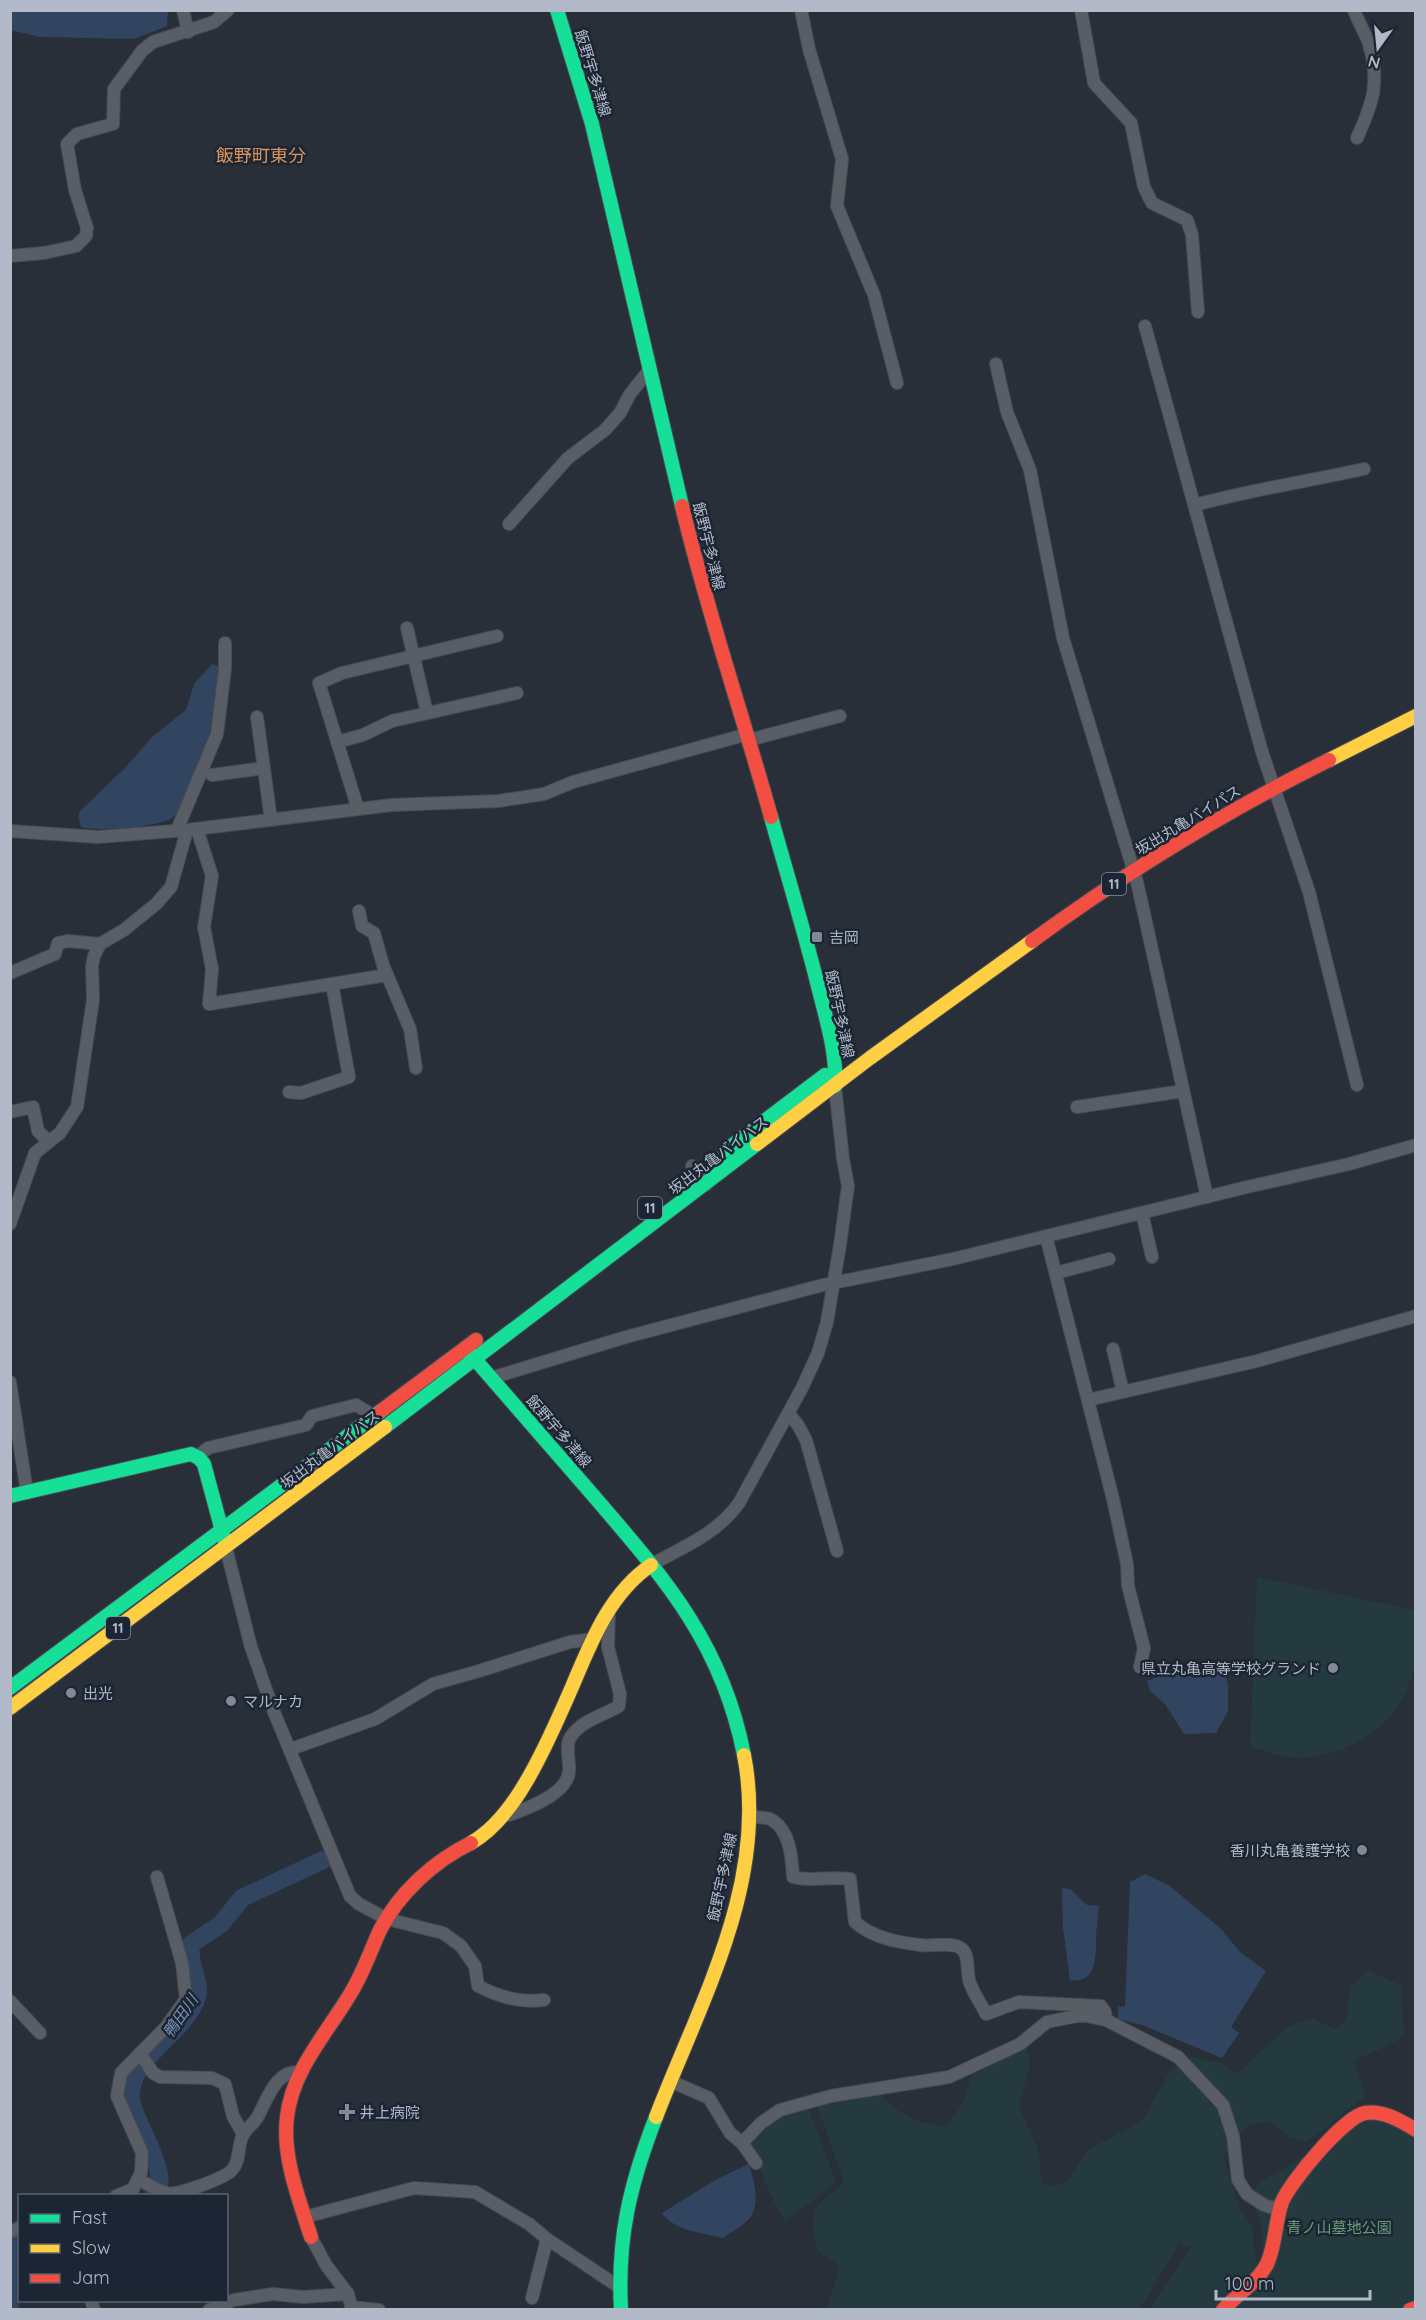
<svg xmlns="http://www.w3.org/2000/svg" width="1426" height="2320" font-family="Quicksand,'Noto Sans JP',sans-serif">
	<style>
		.green { fill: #253a3e }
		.water { fill: #314561 }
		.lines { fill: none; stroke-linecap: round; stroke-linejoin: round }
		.river { stroke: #314561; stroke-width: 18 }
		.street-casing { stroke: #474b52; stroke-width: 14 }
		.fast-casing { stroke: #474b52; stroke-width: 16 }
		.slow-casing { stroke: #474b52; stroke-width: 16 }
		.jam-casing { stroke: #474b52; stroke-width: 16 }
		.street { stroke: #595d65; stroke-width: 12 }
		.fast { stroke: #16e098; stroke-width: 14 }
		.slow { stroke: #ffcf43; stroke-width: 14 }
		.jam { stroke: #f24e42; stroke-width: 14 }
		.poi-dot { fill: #828996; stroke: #1b2533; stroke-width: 2 }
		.labels { text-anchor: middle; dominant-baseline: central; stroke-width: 5; stroke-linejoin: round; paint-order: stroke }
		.shield { fill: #1b2533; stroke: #858d9c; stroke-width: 1.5 }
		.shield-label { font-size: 14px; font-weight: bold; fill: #b2bac9 }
		.street-label { font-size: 15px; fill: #b2bac9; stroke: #1b2533 }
		.poi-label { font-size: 15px; fill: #b2bac9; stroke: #1b2533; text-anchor: start }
		.park-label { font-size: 15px; fill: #679c74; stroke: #1b2533 }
		.water-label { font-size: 16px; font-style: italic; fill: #7790b3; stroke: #1b2533 }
		.quarter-label { font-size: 18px; fill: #dc945a; stroke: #1b2533 }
	</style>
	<rect width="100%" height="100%" fill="#282f38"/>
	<g class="green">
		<path d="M1257 1577 1415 1610C1416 1626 1418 1644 1415 1661 1407 1723 1346 1763 1285 1757 1273 1755 1261 1749 1250 1746Z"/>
		<path d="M1369 1971 1401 1985 1404 2036 1385 2047 1353 2061 1366 2095 1307 2142 1288 2136 1270 2121 1248 2125 1223 2157 1239 2207 1253 2228V2244L1257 2263 1264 2252 1261 2226 1252 2195 1258 2184 1314 2150 1350 2114 1415 2124V2309H1150L1191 2248 1179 2244 1140 2309H826L839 2270 838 2264 819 2253C815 2240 808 2216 819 2205 827 2196 836 2191 844 2181L817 2106 880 2094C901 2117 917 2123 947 2127L964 2101 972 2075 1027 2047 1030 2064 1019 2106 1039 2152 1041 2183 1054 2186 1067 2181 1089 2149 1142 2121 1169 2073 1188 2056 1222 2063 1230 2071 1239 2072 1287 2027 1311 2018 1335 2029 1346 2021 1351 1985Z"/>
		<path d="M808 2107 836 2183 786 2221C768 2197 762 2170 748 2144L765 2125 780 2114Z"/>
	</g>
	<g class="water">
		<path d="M168 11 167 26 134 39 39 37 11 30V11Z"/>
		<path d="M212 664 218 666C222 708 206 745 191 782 187 794 183 810 172 818 159 827 96 832 81 827L78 816 80 811 126 767 152 737 186 710 194 684Z"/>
		<path d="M1222 1661 1228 1685V1711L1216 1733 1184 1734 1165 1704 1150 1691 1147 1681 1195 1664Z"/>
		<path d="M1145 1874 1170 1886 1221 1929 1241 1953 1266 1971 1231 2027 1239 2033 1222 2058 1142 2025 1118 2019V2007L1125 2006 1130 1882Z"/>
		<path d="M1062 1888 1070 1889 1087 1905 1099 1906C1098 1915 1097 1925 1096 1935 1096 1953 1098 1985 1070 1980L1063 1928Z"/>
		<path d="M749 2164C753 2180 762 2203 749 2219 743 2226 731 2232 723 2238 703 2233 674 2231 662 2213L717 2179Z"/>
	</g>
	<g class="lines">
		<g class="river">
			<path d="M153 2196C176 2181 132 2119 131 2099 127 2059 186 2033 197 1997 202 1984 187 1963 191 1944L221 1924 242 1898 323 1860"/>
			<path d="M10 2305 15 2246 20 2239"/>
		</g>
		<defs>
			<g id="street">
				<path d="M183 10 188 32"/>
				<path d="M801 10 809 49 842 159 837 206 874 295 897 383"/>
				<path d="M1081 10 1094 83 1131 123 1144 187 1152 203 1187 220 1192 235 1198 312"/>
				<path d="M1354 10C1358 21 1364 31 1368 41 1381 80 1373 103 1357 138"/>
				<path d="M10 256 44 253 76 246 86 236 87 228 75 190 67 144 77 134 113 124 114 89 142 51 153 42 214 22 228 10"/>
				<path d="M1145 326 1262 752 1309 892 1357 1085"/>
				<path d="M996 364 1007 412 1030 470 1063 638 1137 882 1207 1197"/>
				<path d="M1195 505C1251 490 1308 481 1364 469"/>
				<path d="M509 524 568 458 605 430 620 413 630 394 650 369"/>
				<path d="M407 628 427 713"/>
				<path d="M257 717 271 820"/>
				<path d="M749 740 840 716"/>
				<path d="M337 742 363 735 392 721 517 693"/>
				<path d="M212 775 264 768"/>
				<path d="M358 809 319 683 342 673 497 636"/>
				<path d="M197 829 212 876 204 927 212 969 209 1004 387 975"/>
				<path d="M177 830 217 734 225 669V643"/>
				<path d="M10 831 98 837 187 830 392 805 498 801 544 794 573 782 748 734"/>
				<path d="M359 911 362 926 374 933 383 965 410 1029 416 1068"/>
				<path d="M10 973 55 954 58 943 68 941 100 944"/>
				<path d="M289 1092 301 1093 349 1077 332 984"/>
				<path d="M1077 1107 1183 1091"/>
				<path d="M10 1112 33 1107 38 1131 48 1141"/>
				<path d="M692 1166 706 1185"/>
				<path d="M1142 1213 1152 1257"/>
				<path d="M10 1224 35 1153 60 1133 77 1107 93 1000 92 966 94 956 100 944 124 930 156 904 171 887 187 830"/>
				<path d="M1046 1236 1113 1499 1127 1564 1128 1586 1144 1648 1140 1667"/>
				<path d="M1056 1273 1109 1259"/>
				<path d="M1113 1349 1123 1392"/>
				<path d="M491 1378 626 1337 823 1285 953 1259 1247 1187 1349 1164 1416 1145"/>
				<path d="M10 1382 27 1493"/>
				<path d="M1088 1400 1257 1361 1416 1316"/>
				<path d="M789 1414 798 1425 806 1440 837 1551"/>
				<path d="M197 1457 208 1448 306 1425 312 1416 356 1405 374 1416"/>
				<path d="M226 1548 251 1647 274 1712 350 1896 359 1904 387 1919 443 1933 461 1946 475 1966 478 1986C500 1997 519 2003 544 2000"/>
				<path d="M651 1565C683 1547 717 1534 739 1503L802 1388 818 1353 827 1322 840 1245 848 1186 843 1159 835 1086"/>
				<path d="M291 1749 375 1719 433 1684 479 1671 570 1642 593 1639"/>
				<path d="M504 1814 509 1815C526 1809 568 1794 569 1771 570 1759 564 1744 572 1735 583 1720 604 1715 619 1706L620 1694 608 1647 609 1611"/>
				<path d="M750 1817C756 1817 765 1817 770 1819 790 1829 792 1858 793 1877 811 1882 831 1876 850 1879L855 1922C873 1938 897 1942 920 1945 932 1947 953 1941 962 1949 969 1955 967 1971 969 1980 972 1992 981 2003 986 2014L1019 2002 1101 2006 1105 2012 1106 2020"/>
				<path d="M10 2001 40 2033"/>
				<path d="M140 2053 153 2073 160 2077 212 2078 225 2084 233 2116 243 2134"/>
				<path d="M670 2081 709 2098 730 2133 742 2143 756 2163"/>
				<path d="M742 2143 761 2123 780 2110 831 2096 949 2077 1020 2044 1047 2022 1082 2015 1106 2020 1178 2057 1223 2105 1233 2136 1238 2180 1247 2194 1264 2205 1280 2210"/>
				<path d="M138 2179C147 2184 158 2191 167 2193 177 2196 225 2178 232 2170 241 2160 237 2146 243 2135 246 2129 253 2124 257 2118 268 2099 275 2069 302 2072"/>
				<path d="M116 2196 133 2189 141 2173 142 2153 117 2096 121 2073 166 2027 186 1999 182 1963 157 1877"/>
				<path d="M305 2217 414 2188 475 2192 529 2224 547 2239 619 2287"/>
				<path d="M10 2232 20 2227"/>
				<path d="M311 2237 326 2265 348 2294 352 2310"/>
				<path d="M532 2298 547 2239"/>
				<path d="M91 2300 94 2310"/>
				<path d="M351 2307 379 2310"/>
				<path d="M209 2310 234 2300 273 2294 303 2297 348 2294"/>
			</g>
			<g id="fast">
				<path d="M557 10 592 124 682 506"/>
				<path d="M771 817C787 874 804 930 818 986 826 1019 837 1052 835 1086"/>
				<path d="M725 1151 825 1075"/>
				<path d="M466 1349C508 1398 550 1446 592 1494 664 1578 722 1642 744 1755"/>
				<path d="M385 1427 757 1144"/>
				<path d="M10 1496 191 1454 199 1458 204 1464 225 1542"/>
				<path d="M10 1688 381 1411"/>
				<path d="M621 2310C617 2238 630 2184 656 2117"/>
			</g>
			<g id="slow">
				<path d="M1329 760 1416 716"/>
				<path d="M757 1144 870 1058 1032 941"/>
				<path d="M10 1708 385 1427"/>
				<path d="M471 1843C495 1829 512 1806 526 1782 544 1752 558 1719 572 1687 591 1642 609 1594 651 1565"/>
				<path d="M656 2117C700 2002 769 1882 744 1755"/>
			</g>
			<g id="jam">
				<path d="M682 506C707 611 742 713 771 817"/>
				<path d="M1032 941C1125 873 1226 811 1329 760"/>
				<path d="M381 1411 476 1340"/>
				<path d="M311 2237C299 2199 282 2157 287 2117 292 2071 326 2034 349 1996 362 1976 370 1952 380 1930 399 1893 434 1861 471 1843"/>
				<path d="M1223 2310C1236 2295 1258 2282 1267 2264 1276 2244 1275 2221 1282 2202 1290 2182 1345 2116 1365 2113 1383 2110 1401 2121 1416 2130"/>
				<path d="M1410 2310 1416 2308"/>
			</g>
		</defs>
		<use href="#street" class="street-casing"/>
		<use href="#fast" class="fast-casing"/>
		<use href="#slow" class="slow-casing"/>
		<use href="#jam" class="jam-casing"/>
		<use href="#street" class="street"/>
		<use href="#fast" class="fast"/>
		<use href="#slow" class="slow"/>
		<use href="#jam" class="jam"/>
	</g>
	<g class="poi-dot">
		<rect x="811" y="931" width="12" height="12" rx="3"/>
		<circle cx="1333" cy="1668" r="6"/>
		<circle cx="71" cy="1693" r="6"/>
		<circle cx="231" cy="1701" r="6"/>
		<circle cx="1362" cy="1850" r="6"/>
		<path d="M344 2103h6v6h6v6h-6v6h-6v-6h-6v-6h6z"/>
	</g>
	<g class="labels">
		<g class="shield">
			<rect x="1102" y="873" width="24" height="22" rx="4.5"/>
			<rect x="638" y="1197" width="24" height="22" rx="4.5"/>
			<rect x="106" y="1617" width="24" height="22" rx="4.5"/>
		</g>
		<g class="shield-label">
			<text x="1114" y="884">11</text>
			<text x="650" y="1208">11</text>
			<text x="118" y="1628">11</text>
		</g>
		<g class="street-label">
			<text transform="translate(593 73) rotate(73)">飯野宇多津線</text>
			<text transform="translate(709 546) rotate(76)">飯野宇多津線</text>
			<text transform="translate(1188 820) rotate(-31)">坂出丸亀バイパス</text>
			<text transform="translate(840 1014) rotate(78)">飯野宇多津線</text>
			<text transform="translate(718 1155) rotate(-37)">坂出丸亀バイパス</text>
			<text transform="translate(559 1431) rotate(49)">飯野宇多津線</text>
			<text transform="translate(330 1449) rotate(-37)">坂出丸亀バイパス</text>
			<text transform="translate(722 1877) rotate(-78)">飯野宇多津線</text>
		</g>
		<g class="poi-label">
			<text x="829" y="937">吉岡</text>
			<text x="1321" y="1668" text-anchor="end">県立丸亀高等学校グランド</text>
			<text x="83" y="1693">出光</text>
			<text x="243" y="1701">マルナカ</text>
			<text x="1350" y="1850" text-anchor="end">香川丸亀養護学校</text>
			<text x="360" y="2112">井上病院</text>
		</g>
		<g class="park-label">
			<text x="1339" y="2227">青ノ山墓地公園</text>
		</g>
		<g class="water-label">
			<text transform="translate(180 2016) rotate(-55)">鴨田川</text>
		</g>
		<g class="quarter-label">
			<text x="261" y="155">飯野町東分</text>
		</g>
	</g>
	<rect width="1426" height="2320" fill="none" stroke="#b2bac9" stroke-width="24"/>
	<rect x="18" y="2194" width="210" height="108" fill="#1b2533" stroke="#57616f" stroke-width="1.5"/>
	<rect x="30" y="2214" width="30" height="9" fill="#16e098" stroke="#57616f" stroke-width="1.5"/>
	<text x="72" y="2224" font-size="18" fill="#b2bac9">Fast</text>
	<rect x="30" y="2244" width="30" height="9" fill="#ffcf43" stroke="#57616f" stroke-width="1.5"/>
	<text x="72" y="2254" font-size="18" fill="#b2bac9">Slow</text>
	<rect x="30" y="2274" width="30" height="9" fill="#f24e42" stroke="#57616f" stroke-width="1.5"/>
	<text x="72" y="2284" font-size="18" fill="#b2bac9">Jam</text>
	<g transform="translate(1378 48) rotate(195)" stroke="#1b2533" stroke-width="4.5" paint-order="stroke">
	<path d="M0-4.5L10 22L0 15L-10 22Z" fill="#b2bac9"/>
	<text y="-9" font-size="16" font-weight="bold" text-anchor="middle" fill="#b2bac9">N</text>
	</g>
	<path d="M1216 2290v9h154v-9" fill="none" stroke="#b2bac9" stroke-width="3"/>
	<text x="1225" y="2290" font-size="18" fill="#b2bac9" stroke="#1b2533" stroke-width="4.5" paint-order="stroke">100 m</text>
</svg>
